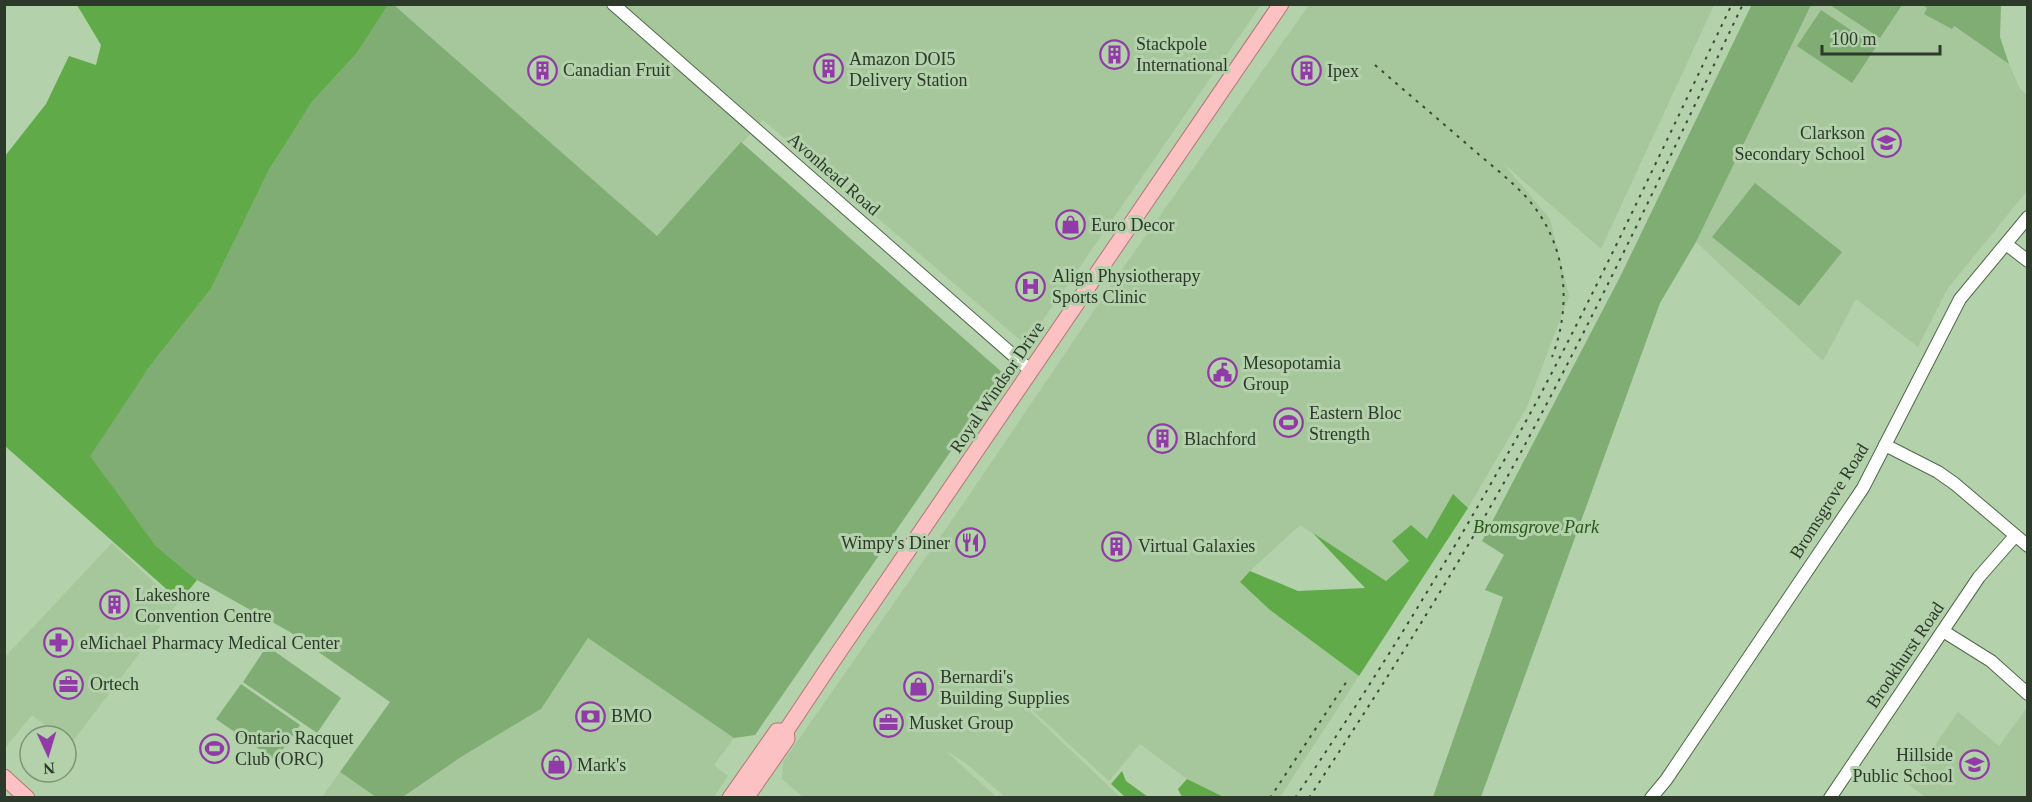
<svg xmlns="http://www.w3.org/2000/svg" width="2032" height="802" font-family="Georgia,serif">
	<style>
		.built { fill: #a6c79c }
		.green { fill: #7fad73 }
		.forest { fill: #60aa4a }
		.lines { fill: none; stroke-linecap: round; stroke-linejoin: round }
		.minor-casing { stroke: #506a49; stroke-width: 14 }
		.major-casing { stroke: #b27773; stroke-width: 17 }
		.minor { stroke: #fff; stroke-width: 12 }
		.major { stroke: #fcc2c3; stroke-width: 15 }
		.rail { stroke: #3c4a38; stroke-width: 2; stroke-dasharray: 3 6; stroke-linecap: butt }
		.labels { text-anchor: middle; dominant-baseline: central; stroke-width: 6; stroke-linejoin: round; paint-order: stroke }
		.poi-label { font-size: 18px; fill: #2d392a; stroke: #b3d1ab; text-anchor: start }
		.street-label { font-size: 18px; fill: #2d392a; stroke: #b3d1ab }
		.park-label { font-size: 18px; font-style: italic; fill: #275717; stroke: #b3d1ab }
	</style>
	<rect width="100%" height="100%" fill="#b3d1ab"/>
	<g class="built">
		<path d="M394 5H1261L1034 333 1020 340 763 120 657 236Z"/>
		<path d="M1309 5H1714L1601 249 1503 163 1550 219 1569 296 1527 407 1468 508 1453 494 1427 540 1392 541 1409 561 1386 581 1300 525 1250 571 1240 582 1270 610 1359 676 1280 797H1226L1187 779 1140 744 1109 781 994 675 1021 703 1120 797H1005L967 764 945 750 996 797H803L782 779 783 762 970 494 1118 275Z"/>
		<path d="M1811 5H1922L2009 64 2020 89 2027 95V191L1948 288 1918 347 1856 299 1823 361 1696 242Z"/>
		<path d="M112 543 177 604 70 745 66 742V736H58L32 715 5 748V657Z"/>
		<path d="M588 638 734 738 714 765 728 776 714 797 403 798 461 757 541 709Z"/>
		<path d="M2026 709 2027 711V797H1925L1908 784 1958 712 1999 746Z"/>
		<path d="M340 772 376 797H322Z"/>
	</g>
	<g class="green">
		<path d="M1752 4 1811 5 1696 242 1660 303 1481 797H1433L1503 597 1485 590 1504 555 1482 541 1621 275Z"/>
		<path d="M388 5H394L657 236 741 142 1004 374 755 735 734 738 588 638 541 709 461 757 403 797H376L340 772 390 702 290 632 197 580 156 546 89 456 150 366 211 289 269 170 312 102 357 53Z"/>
		<path d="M1830 5H1902L1880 38Z"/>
		<path d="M1922 5H2001L2000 37 2009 64 1954 26 1952 29 1924 14 1927 8Z"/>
		<path d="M1821 10 1876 47 1852 83 1797 46Z"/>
		<path d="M1755 183 1842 252 1799 306 1712 237Z"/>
		<path d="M267 646 341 698 317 733 243 682Z"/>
		<path d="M241 684 300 725 275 760 216 719Z"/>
	</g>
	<g class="forest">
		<path d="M77 5H388L357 53 312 102 269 170 211 289 150 366 90 456 156 546 197 580 180 601 5 446V156L46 104 69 56 96 65 101 45Z"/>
		<path d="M1453 494 1468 508 1359 676 1270 610 1240 582 1250 571 1298 591 1365 588 1313 533 1386 581 1409 561 1392 541 1411 525 1427 539Z"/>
		<path d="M1122 771 1126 781 1148 797H1125L1111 784Z"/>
		<path d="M1187 779 1224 797H1182L1178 789Z"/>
	</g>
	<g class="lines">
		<defs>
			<g id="minor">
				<path d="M613 4 1031 371"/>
				<path d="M2006 244 2028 261"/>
				<path d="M1885 445 1938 472 1955 484 2028 546"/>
				<path d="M1943 631 1991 661 2028 694"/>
				<path d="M1651 798 1666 780 1863 488 1960 299 2028 217"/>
				<path d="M1830 798 1979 577 2015 536"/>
			</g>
			<g id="major">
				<path d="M4 777 27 798"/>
				<path d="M730 798 777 731H786"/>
				<path d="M746 798 787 739 786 731 830 665 1281 4"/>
			</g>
		</defs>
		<use href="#minor" class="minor-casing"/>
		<use href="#major" class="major-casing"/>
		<use href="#minor" class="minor"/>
		<use href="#major" class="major"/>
		<g class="rail">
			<path d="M1375 65C1406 92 1438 119 1469 146 1488 163 1510 179 1527 198 1566 242 1573 303 1552 357"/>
			<path d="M1270 798 1347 681"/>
			<path d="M1295 798C1382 669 1463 537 1537 401 1606 271 1668 137 1732 4"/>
			<path d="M1309 798C1383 685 1456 571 1521 452 1600 306 1671 155 1743 4"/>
		</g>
	</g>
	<defs>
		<symbol id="building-ring" viewBox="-11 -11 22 22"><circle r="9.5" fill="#b3d1ab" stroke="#923ba8" stroke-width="1.5"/><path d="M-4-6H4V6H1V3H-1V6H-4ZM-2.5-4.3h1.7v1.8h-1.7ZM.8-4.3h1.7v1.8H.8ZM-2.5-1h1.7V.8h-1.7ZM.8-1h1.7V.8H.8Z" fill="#923ba8"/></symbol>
		<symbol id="school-ring" viewBox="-11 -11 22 22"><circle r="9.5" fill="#b3d1ab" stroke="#923ba8" stroke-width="1.5"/><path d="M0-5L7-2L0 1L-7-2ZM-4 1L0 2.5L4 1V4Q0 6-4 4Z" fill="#923ba8"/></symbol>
		<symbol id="shop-ring" viewBox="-11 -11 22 22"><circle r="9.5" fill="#b3d1ab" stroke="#923ba8" stroke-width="1.5"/><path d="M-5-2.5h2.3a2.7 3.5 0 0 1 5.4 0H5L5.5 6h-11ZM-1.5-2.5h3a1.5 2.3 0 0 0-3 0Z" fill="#923ba8"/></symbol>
		<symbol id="hospital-ring" viewBox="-11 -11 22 22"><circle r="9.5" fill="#b3d1ab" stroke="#923ba8" stroke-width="1.5"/><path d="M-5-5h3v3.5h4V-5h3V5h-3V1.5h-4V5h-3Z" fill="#923ba8"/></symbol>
		<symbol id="civic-ring" viewBox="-11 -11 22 22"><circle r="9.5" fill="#b3d1ab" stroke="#923ba8" stroke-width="1.5"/><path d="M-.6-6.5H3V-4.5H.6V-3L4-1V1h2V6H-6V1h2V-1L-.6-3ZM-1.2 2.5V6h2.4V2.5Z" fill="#923ba8"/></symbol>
		<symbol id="stadium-ring" viewBox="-11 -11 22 22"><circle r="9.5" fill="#b3d1ab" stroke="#923ba8" stroke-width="1.5"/><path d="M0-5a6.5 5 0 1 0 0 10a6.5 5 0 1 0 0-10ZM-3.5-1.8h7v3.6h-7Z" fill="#923ba8"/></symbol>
		<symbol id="restaurant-ring" viewBox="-11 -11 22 22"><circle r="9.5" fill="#b3d1ab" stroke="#923ba8" stroke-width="1.5"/><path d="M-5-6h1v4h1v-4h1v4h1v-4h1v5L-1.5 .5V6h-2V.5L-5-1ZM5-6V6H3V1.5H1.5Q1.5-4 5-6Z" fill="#923ba8"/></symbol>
		<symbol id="pharmacy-ring" viewBox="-11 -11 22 22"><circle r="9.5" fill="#b3d1ab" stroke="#923ba8" stroke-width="1.5"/><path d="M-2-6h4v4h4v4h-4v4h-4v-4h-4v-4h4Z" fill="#923ba8"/></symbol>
		<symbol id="office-ring" viewBox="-11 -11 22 22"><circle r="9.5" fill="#b3d1ab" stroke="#923ba8" stroke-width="1.5"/><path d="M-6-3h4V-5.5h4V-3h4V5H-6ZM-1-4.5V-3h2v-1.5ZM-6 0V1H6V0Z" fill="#923ba8"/></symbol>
		<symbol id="bank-ring" viewBox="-11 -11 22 22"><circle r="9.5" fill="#b3d1ab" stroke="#923ba8" stroke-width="1.5"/><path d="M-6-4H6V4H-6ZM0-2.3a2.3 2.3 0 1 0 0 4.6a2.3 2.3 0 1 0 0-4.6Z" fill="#923ba8"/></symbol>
	</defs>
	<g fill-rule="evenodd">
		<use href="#building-ring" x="1098" y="38" width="33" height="33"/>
		<use href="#building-ring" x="812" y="52" width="33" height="33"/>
		<use href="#building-ring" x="526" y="54" width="33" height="33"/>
		<use href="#building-ring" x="1290" y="54" width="33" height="33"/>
		<use href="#school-ring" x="1870" y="126" width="33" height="33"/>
		<use href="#shop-ring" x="1054" y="208" width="33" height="33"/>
		<use href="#hospital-ring" x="1014" y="270" width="33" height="33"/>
		<use href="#civic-ring" x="1206" y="356" width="33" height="33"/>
		<use href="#stadium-ring" x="1272" y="406" width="33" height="33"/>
		<use href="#building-ring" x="1146" y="422" width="33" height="33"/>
		<use href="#restaurant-ring" x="954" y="526" width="33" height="33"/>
		<use href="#building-ring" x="1100" y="530" width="33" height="33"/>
		<use href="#building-ring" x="98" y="588" width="33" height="33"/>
		<use href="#pharmacy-ring" x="42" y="626" width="33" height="33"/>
		<use href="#office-ring" x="52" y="668" width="33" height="33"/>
		<use href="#shop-ring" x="902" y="670" width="33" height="33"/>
		<use href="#bank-ring" x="574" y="700" width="33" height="33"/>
		<use href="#office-ring" x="872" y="706" width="33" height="33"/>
		<use href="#stadium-ring" x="198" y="732" width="33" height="33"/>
		<use href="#shop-ring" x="540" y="748" width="33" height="33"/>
		<use href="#school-ring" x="1958" y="748" width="33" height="33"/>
	</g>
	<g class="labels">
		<g class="poi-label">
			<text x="1136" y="44">Stackpole<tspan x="1136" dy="21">International</tspan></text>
			<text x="849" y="59">Amazon DOI5<tspan x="849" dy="21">Delivery Station</tspan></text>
			<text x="563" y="70">Canadian Fruit</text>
			<text x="1327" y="71">Ipex</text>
			<text x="1865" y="133" text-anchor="end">Clarkson<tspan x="1865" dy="21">Secondary School</tspan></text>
			<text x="1091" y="225">Euro Decor</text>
			<text x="1052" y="276">Align Physiotherapy<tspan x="1052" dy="21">Sports Clinic</tspan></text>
			<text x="1243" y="363">Mesopotamia<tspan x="1243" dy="21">Group</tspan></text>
			<text x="1309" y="413">Eastern Bloc<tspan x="1309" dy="21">Strength</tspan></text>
			<text x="1184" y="439">Blachford</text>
			<text x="950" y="543" text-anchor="end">Wimpy's Diner</text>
			<text x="1138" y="546">Virtual Galaxies</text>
			<text x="135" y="595">Lakeshore<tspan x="135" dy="21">Convention Centre</tspan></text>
			<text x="80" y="643">eMichael Pharmacy Medical Center</text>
			<text x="940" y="677">Bernardi's<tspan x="940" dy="21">Building Supplies</tspan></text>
			<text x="90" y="684">Ortech</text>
			<text x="611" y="716">BMO</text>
			<text x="909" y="723">Musket Group</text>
			<text x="235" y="738">Ontario Racquet<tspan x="235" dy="21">Club (ORC)</tspan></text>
			<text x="1953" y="755" text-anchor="end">Hillside<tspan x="1953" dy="21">Public School</tspan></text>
			<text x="577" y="765">Mark's</text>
		</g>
		<g class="street-label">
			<text transform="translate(834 174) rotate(41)">Avonhead Road</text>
			<text transform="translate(997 387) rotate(-56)">Royal Windsor Drive</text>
			<text transform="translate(1829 501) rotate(-58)">Bromsgrove Road</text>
			<text transform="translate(1905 655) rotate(-56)">Brookhurst Road</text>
		</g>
		<g class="park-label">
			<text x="1536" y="527">Bromsgrove Park</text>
		</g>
	</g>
	<rect width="2032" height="802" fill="none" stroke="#2d392a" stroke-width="12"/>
	<g transform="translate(48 754) rotate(176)"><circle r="28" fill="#b3d1ab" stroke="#7d9477" stroke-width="1.5"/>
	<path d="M0-4.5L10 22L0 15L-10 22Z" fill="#923ba8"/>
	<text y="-9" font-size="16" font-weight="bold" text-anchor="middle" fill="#2d392a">N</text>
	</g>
	<path d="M1822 45v9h118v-9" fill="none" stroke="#2d392a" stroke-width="3"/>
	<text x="1831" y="45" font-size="18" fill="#2d392a" stroke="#b3d1ab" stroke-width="4.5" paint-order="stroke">100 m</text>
</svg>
